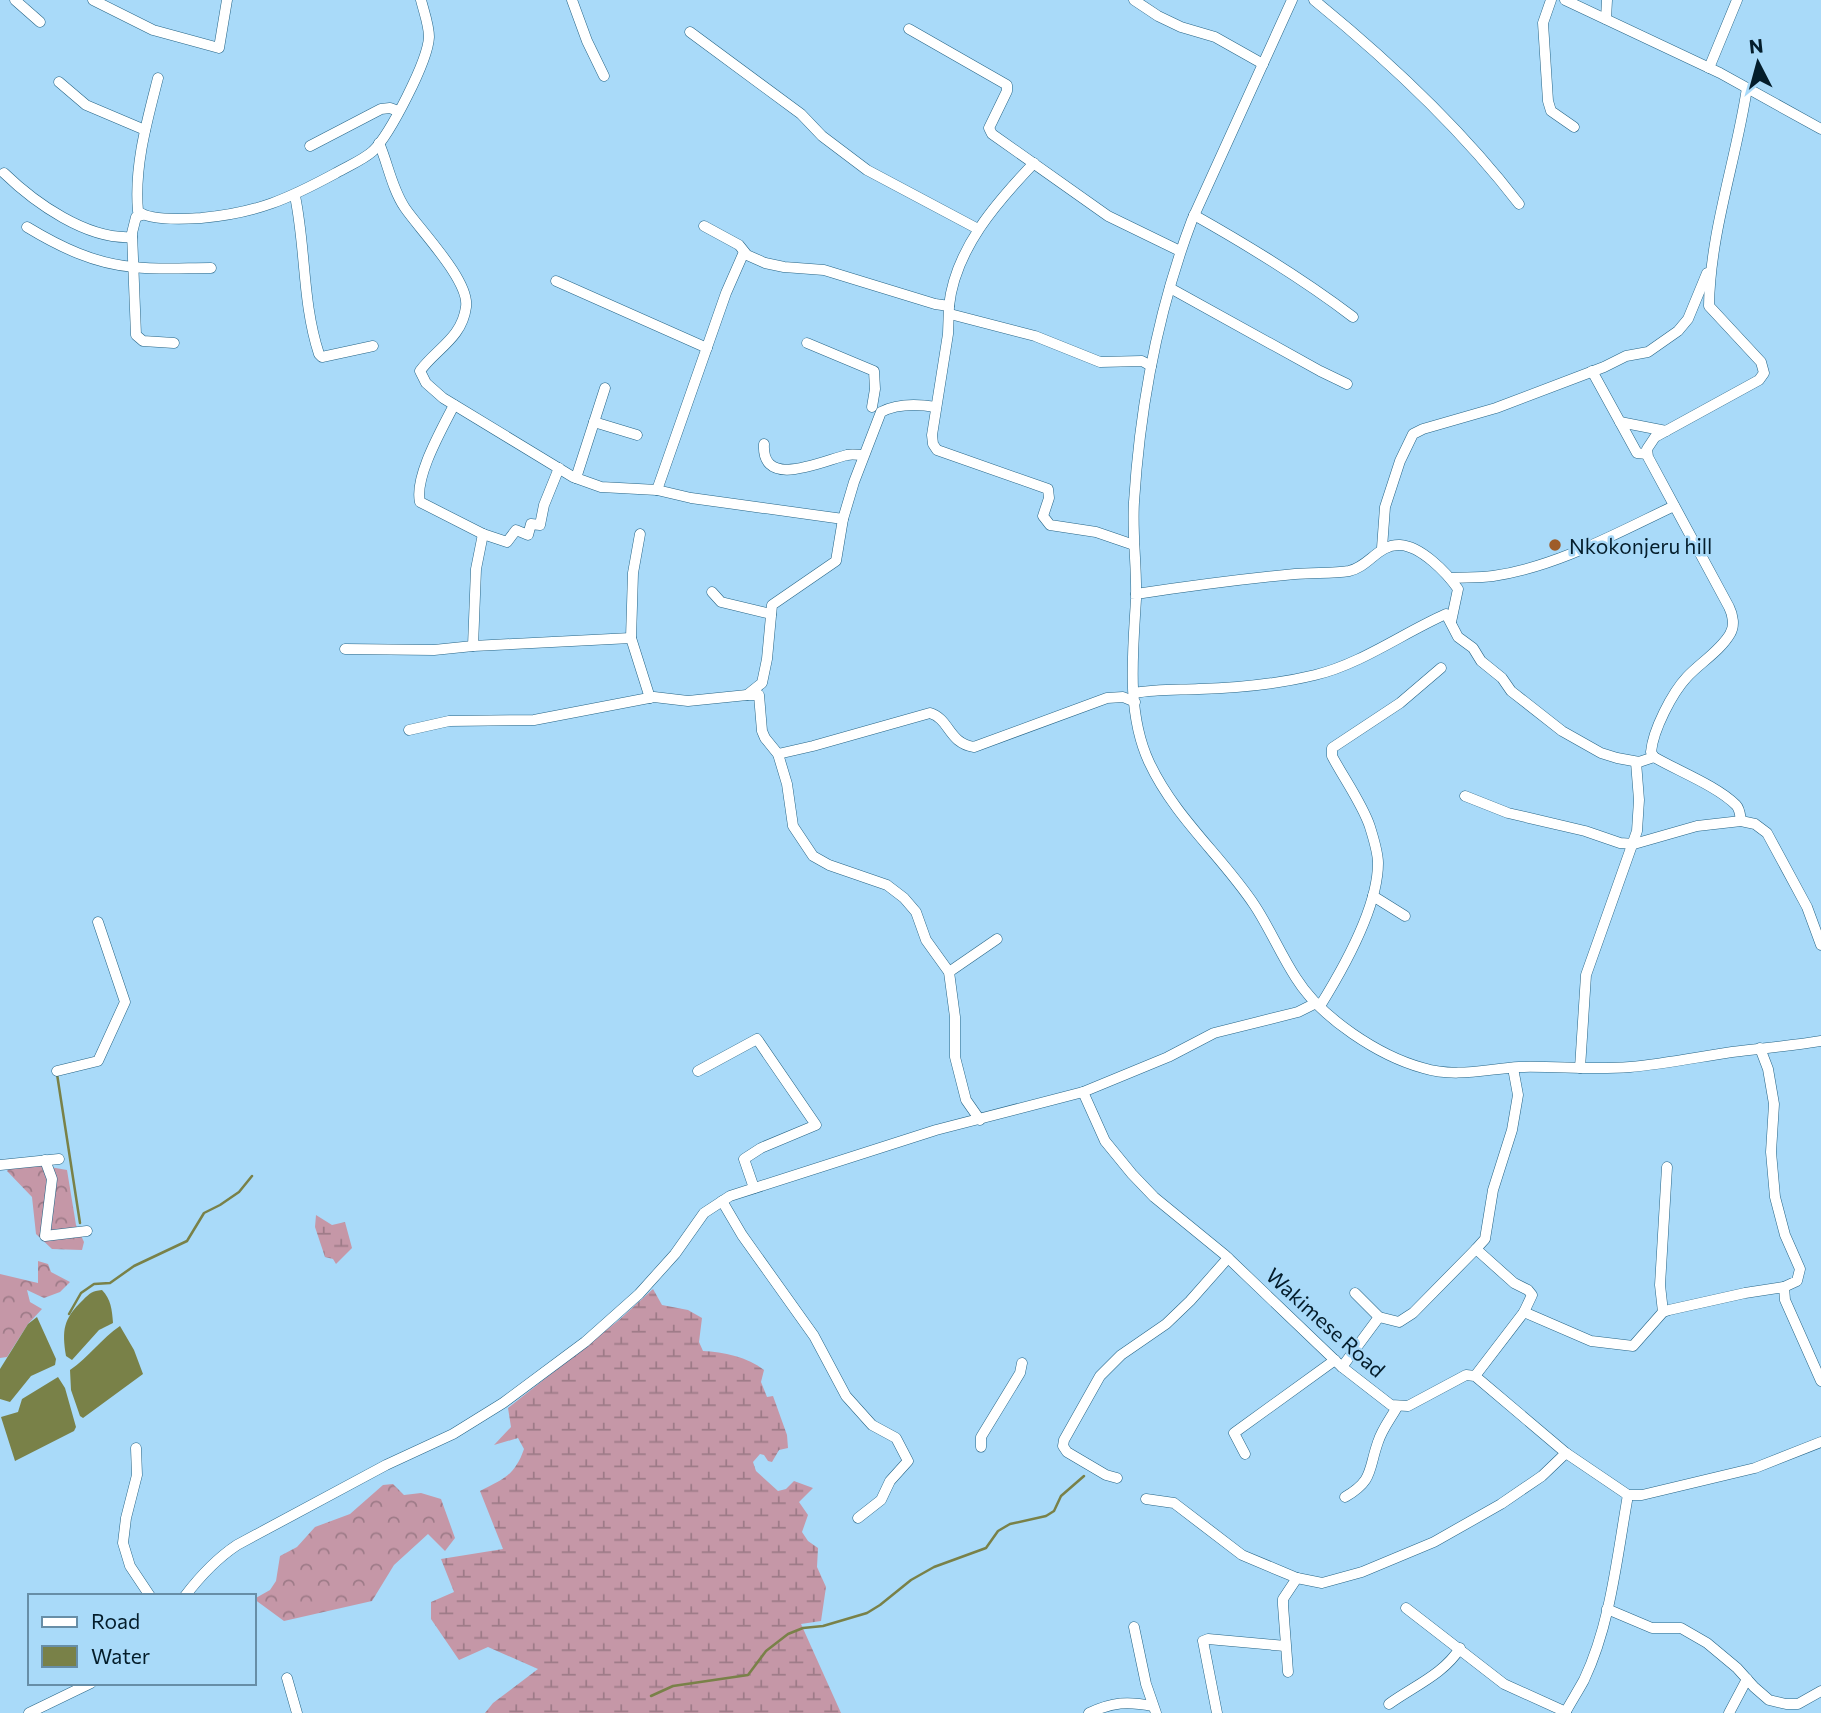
<svg xmlns="http://www.w3.org/2000/svg" width="1821" height="1713" font-family="Commissioner,sans-serif">
	<style>
		.forest { fill: url(#forest-crowns) }
		.wetland { fill: url(#wetland-marsh) }
		.water { fill: #798148 }
		.lines { fill: none; stroke-linecap: round; stroke-linejoin: round }
		.stream { stroke: #798148; stroke-width: 2.5 }
		.minor-casing { stroke: #256486; stroke-width: 11 }
		.minor { stroke: #fff; stroke-width: 10 }
		.poi-dot { fill: #9e5c29; stroke: #a9daf9; stroke-width: 2.5 }
		.labels { text-anchor: middle; dominant-baseline: central; stroke-width: 5; stroke-linejoin: round; paint-order: stroke }
		.poi-label { font-size: 21px; fill: #041d2b; stroke: #a9daf9; text-anchor: start }
		.street-label { font-size: 21px; fill: #041d2b; stroke: #a9daf9 }
	</style>
	<defs>
		<pattern id="forest-crowns" width="20" height="18" patternUnits="userSpaceOnUse" patternTransform="scale(1.75)"><rect width="20" height="18" fill="#c597a7"/><path d="M2 6a3 3 0 1 1 6 0M12 15a3 3 0 1 1 6 0" fill="none" stroke="#9e7b88"/></pattern>
		<pattern id="wetland-marsh" width="20" height="14" patternUnits="userSpaceOnUse" patternTransform="scale(1.75)"><rect width="20" height="14" fill="#c597a7"/><path d="M1 5h8M5 5V1M11 12h8M15 12V8" fill="none" stroke="#9e7b88"/></pattern>
	</defs>
	<rect width="100%" height="100%" fill="#a9daf9"/>
	<g class="forest">
		<path d="M16 1161 67 1170 76 1225 84 1242 82 1250 52 1249 36 1234 32 1197 7 1171Z"/>
		<path d="M38 1261 48 1264 51 1272 70 1282 60 1292 44 1298 27 1290 30 1302 42 1309 28 1324 7 1357 0 1358V1274L38 1283Z"/>
		<path d="M393 1484 404 1495 421 1493 441 1499 455 1538 445 1551 428 1534 394 1565 372 1601 284 1621 254 1599 270 1590 276 1581 280 1556 297 1547 315 1527 350 1514 383 1485Z"/>
	</g>
	<g class="wetland">
		<path d="M316 1215 332 1225 345 1222 352 1248 336 1264 333 1259 325 1257 315 1227Z"/>
		<path d="M653 1289 662 1305 688 1310 702 1318 699 1342 703 1351C723 1352 748 1357 764 1370L761 1382 767 1397 773 1396 787 1435 788 1448 779 1450 772 1462 768 1461 764 1455 760 1454 753 1462 756 1471 778 1491 786 1489 794 1481 813 1488 799 1502 808 1515 802 1532 808 1541 818 1548 817 1567 826 1587 821 1621 801 1624 841 1713H485L493 1703 538 1669 488 1647 459 1660 431 1619V1602L454 1592 441 1559 503 1549 480 1491C504 1479 515 1475 524 1449L518 1438 494 1445 511 1427 508 1408 619 1320Z"/>
	</g>
	<g class="water">
		<path d="M102 1290C111 1299 112 1310 113 1323L99 1330 72 1360 66 1356C62 1330 63 1319 83 1300 90 1293 92 1291 102 1290Z"/>
		<path d="M37 1317 56 1359 55 1365 31 1376 10 1402 0 1399V1369L28 1324Z"/>
		<path d="M120 1326 134 1350 143 1374 83 1418 80 1416 71 1390 70 1370C89 1357 101 1339 120 1326Z"/>
		<path d="M58 1377 65 1388 76 1427 74 1431 15 1461 1 1417 18 1412 22 1399Z"/>
	</g>
	<g class="lines">
		<g class="stream">
			<path d="M57 1074 80 1223"/>
			<path d="M69 1314 81 1293 94 1284 110 1283 134 1266 187 1241 204 1213 220 1205 239 1192 252 1176"/>
			<path d="M651 1696 673 1686 748 1675 766 1651 788 1634 803 1628 823 1626 867 1613 880 1605 911 1580 934 1567 986 1548 998 1531 1010 1524 1046 1516 1054 1511 1061 1496 1084 1476"/>
		</g>
		<defs>
			<g id="minor">
				<path d="M15 0 40 22"/>
				<path d="M93 0 153 30 219 48 227 0"/>
				<path d="M572 0 587 41 604 76"/>
				<path d="M1134 0 1158 16 1181 27 1215 37 1263 64"/>
				<path d="M1292 0 1192 220C1158 310 1140 406 1134 502 1132 535 1137 567 1136 599 1133 653 1126 712 1149 762 1175 818 1222 856 1255 906 1270 929 1281 955 1296 978 1321 1018 1379 1056 1423 1068 1455 1078 1487 1069 1519 1067 1556 1066 1593 1070 1630 1067 1664 1064 1698 1057 1732 1052 1762 1048 1792 1046 1821 1041"/>
				<path d="M1314 0C1389 61 1460 127 1519 204"/>
				<path d="M1551 0 1543 23 1548 101 1551 111 1574 127"/>
				<path d="M1565 0 1720 73 1821 129"/>
				<path d="M1606 19 1607 0"/>
				<path d="M909 29 1007 85V91L989 128 992 134 1108 216 1180 251"/>
				<path d="M690 32 801 114 822 136 867 170 978 229"/>
				<path d="M1709 68 1737 0"/>
				<path d="M158 78C147 121 134 166 138 211 149 221 186 219 201 218 257 213 288 199 336 173 348 166 363 160 373 151 390 134 428 61 429 37 429 25 424 12 421 0"/>
				<path d="M59 82 86 105 145 130"/>
				<path d="M379 143C388 164 392 189 405 208 420 230 470 281 466 307 462 338 436 349 420 371L426 383 443 398 573 477 601 487 657 490 691 498 843 519"/>
				<path d="M310 146 381 109 390 108 398 111"/>
				<path d="M4 173C35 203 87 240 132 237"/>
				<path d="M295 196C306 249 302 302 319 354L322 357 373 346"/>
				<path d="M142 215 136 217 132 233 136 335 143 341 174 343"/>
				<path d="M1194 215C1249 246 1303 279 1353 317"/>
				<path d="M704 226 739 245 747 255 765 263 784 267 824 270 935 304 949 306C955 249 997 202 1034 163"/>
				<path d="M27 227C60 247 95 264 134 267 159 270 185 268 211 268"/>
				<path d="M556 281 707 348"/>
				<path d="M1170 288 1320 371 1347 384"/>
				<path d="M949 306 948 334 932 435 933 444 937 450 1048 489 1049 498 1043 516 1050 525 1096 532 1134 545"/>
				<path d="M950 314 1035 336 1100 362 1142 361 1151 366"/>
				<path d="M807 343 874 371 875 389 872 407"/>
				<path d="M1592 371 1637 453 1647 454"/>
				<path d="M454 405C442 429 414 477 420 502L483 534 507 542 516 530 528 535 531 524 540 525 544 505 559 468"/>
				<path d="M936 407C918 404 898 403 881 412L854 482 843 519 836 561 772 605 767 659 762 683 747 695H759L762 731 765 738 778 754 787 784 793 826 813 856 829 865 887 885 904 898 916 912 926 940 949 972 955 1017V1057L966 1100 980 1120"/>
				<path d="M594 422 637 435"/>
				<path d="M1620 422 1666 431"/>
				<path d="M764 444C761 491 825 460 847 455 852 454 858 455 863 455"/>
				<path d="M576 478 605 388"/>
				<path d="M657 490 726 293 744 252"/>
				<path d="M640 534 633 573 631 638 650 698"/>
				<path d="M1382 548 1385 507 1400 461 1413 434 1423 429 1496 408 1604 367 1626 356 1648 352 1678 331 1688 319 1707 273"/>
				<path d="M1450 578C1464 577 1479 578 1493 576 1556 567 1617 533 1674 506"/>
				<path d="M712 592 721 602 771 614"/>
				<path d="M1136 594C1189 586 1242 579 1295 574 1313 572 1332 574 1349 571 1369 567 1378 544 1400 545 1421 546 1447 573 1458 589L1451 622"/>
				<path d="M473 646 476 569 483 534"/>
				<path d="M345 649 434 650 473 646 631 638"/>
				<path d="M1135 693C1156 689 1177 690 1199 689 1236 688 1278 684 1315 675 1361 664 1403 633 1446 614L1458 637 1473 648 1481 661 1502 678 1511 691 1562 731 1601 753 1617 758 1639 762 1654 757"/>
				<path d="M409 730 449 721 534 720 654 697 688 701 747 695"/>
				<path d="M778 754 813 746 930 713C950 719 948 743 974 747L1107 698 1123 697 1135 702"/>
				<path d="M1465 796 1508 813 1585 831 1620 843 1634 844 1697 826 1741 821 1755 824 1767 833 1807 907 1821 945"/>
				<path d="M1741 821C1740 815 1740 809 1736 805 1717 786 1678 771 1654 757L1651 752C1653 730 1672 693 1687 677 1700 663 1720 651 1730 634 1735 626 1733 615 1729 607L1648 457 1647 449 1655 437 1759 380 1764 373 1761 362 1709 306C1710 232 1736 161 1747 88"/>
				<path d="M1373 896 1405 916"/>
				<path d="M949 972 997 939"/>
				<path d="M1320 1006C1343 969 1378 907 1378 863 1378 852 1373 837 1370 827 1363 805 1343 777 1332 756V748L1400 703 1441 668"/>
				<path d="M1760 1048 1768 1069 1774 1104 1771 1152 1775 1197 1785 1235 1800 1269 1797 1281 1784 1287"/>
				<path d="M1580 1068 1586 975 1637 831 1639 800 1636 762"/>
				<path d="M57 1071 98 1061 125 1002 98 922"/>
				<path d="M698 1071 757 1039 816 1125 761 1148 744 1159 754 1188"/>
				<path d="M1083 1092 1105 1141 1132 1174 1154 1197 1225 1255 1342 1367 1391 1405 1408 1406 1466 1375 1475 1376 1566 1453 1628 1495H1642L1755 1468 1821 1442"/>
				<path d="M45 1160 52 1179 45 1236 87 1231"/>
				<path d="M0 1165 59 1159"/>
				<path d="M722 1201 742 1235 814 1336 846 1396 872 1425 896 1438 908 1461 890 1481 881 1500 858 1518"/>
				<path d="M1355 1293 1379 1317 1399 1322 1413 1313 1476 1249"/>
				<path d="M1524 1312 1591 1341 1633 1346 1663 1312 1669 1310 1745 1293 1784 1287 1785 1300 1821 1381"/>
				<path d="M1663 1312 1660 1285 1667 1167"/>
				<path d="M1342 1367 1379 1317"/>
				<path d="M1475 1376 1524 1312 1532 1295 1528 1290 1514 1283 1476 1249 1485 1239 1493 1190 1512 1130 1518 1095 1513 1068"/>
				<path d="M981 1447V1437L1020 1373 1022 1363"/>
				<path d="M136 1448 137 1475 126 1518 123 1543 130 1566 150 1596"/>
				<path d="M1245 1454 1234 1433 1335 1360"/>
				<path d="M1117 1478 1106 1475 1067 1452 1063 1446 1064 1440 1100 1376 1121 1355 1166 1324 1190 1301 1228 1258"/>
				<path d="M1345 1497C1374 1480 1368 1470 1378 1442 1382 1429 1391 1418 1397 1407"/>
				<path d="M1146 1499 1174 1503 1242 1555 1297 1578 1322 1583 1362 1572 1434 1542 1501 1504 1542 1476 1566 1453"/>
				<path d="M185 1596C201 1575 216 1559 237 1545L386 1465 453 1434 503 1403 585 1342 639 1294 675 1254 704 1213 730 1196 936 1130 1083 1092 1168 1057 1214 1033 1298 1012 1316 1003"/>
				<path d="M1406 1608 1504 1684 1566 1712"/>
				<path d="M1607 1609 1652 1628H1681L1707 1643 1737 1668 1754 1687 1769 1700 1786 1704H1798L1821 1691"/>
				<path d="M1134 1627 1146 1684 1156 1713"/>
				<path d="M1288 1672 1283 1605V1599L1297 1578"/>
				<path d="M287 1678 297 1713"/>
				<path d="M1389 1704C1414 1686 1444 1674 1460 1648"/>
				<path d="M29 1713 91 1683"/>
				<path d="M1089 1713C1113 1702 1127 1701 1153 1706"/>
				<path d="M1217 1713 1203 1641 1208 1639 1285 1646"/>
				<path d="M1565 1713C1571 1702 1578 1691 1584 1680 1611 1623 1617 1556 1628 1495"/>
				<path d="M1729 1713 1747 1679"/>
			</g>
		</defs>
		<use href="#minor" class="minor-casing"/>
		<use href="#minor" class="minor"/>
	</g>
	<circle class="poi-dot" cx="1555" cy="545" r="7"/>
	<g class="labels">
		<g class="poi-label">
			<text x="1569" y="545">Nkokonjeru hill</text>
		</g>
		<g class="street-label">
			<text transform="translate(1326 1322) rotate(42)">Wakimese Road</text>
		</g>
	</g>
	<rect x="28" y="1594" width="228" height="91" fill="#a9daf9" stroke="#678ea7" stroke-width="2"/>
	<rect x="42" y="1617" width="35" height="10" fill="#ffffff" stroke="#678ea7" stroke-width="2"/>
	<text x="91" y="1629" font-size="21" fill="#041d2b">Road</text>
	<rect x="42" y="1646" width="35" height="21" fill="#798148" stroke="#678ea7" stroke-width="2"/>
	<text x="91" y="1664" font-size="21" fill="#041d2b">Water</text>
	<g transform="translate(1758 63) rotate(354)" stroke="#a9daf9" stroke-width="5" paint-order="stroke">
	<path d="M0-5L12 26L0 18L-12 26Z" fill="#041d2b"/>
	<text y="-10" font-size="19" font-weight="bold" text-anchor="middle" fill="#041d2b">N</text>
	</g>
</svg>
